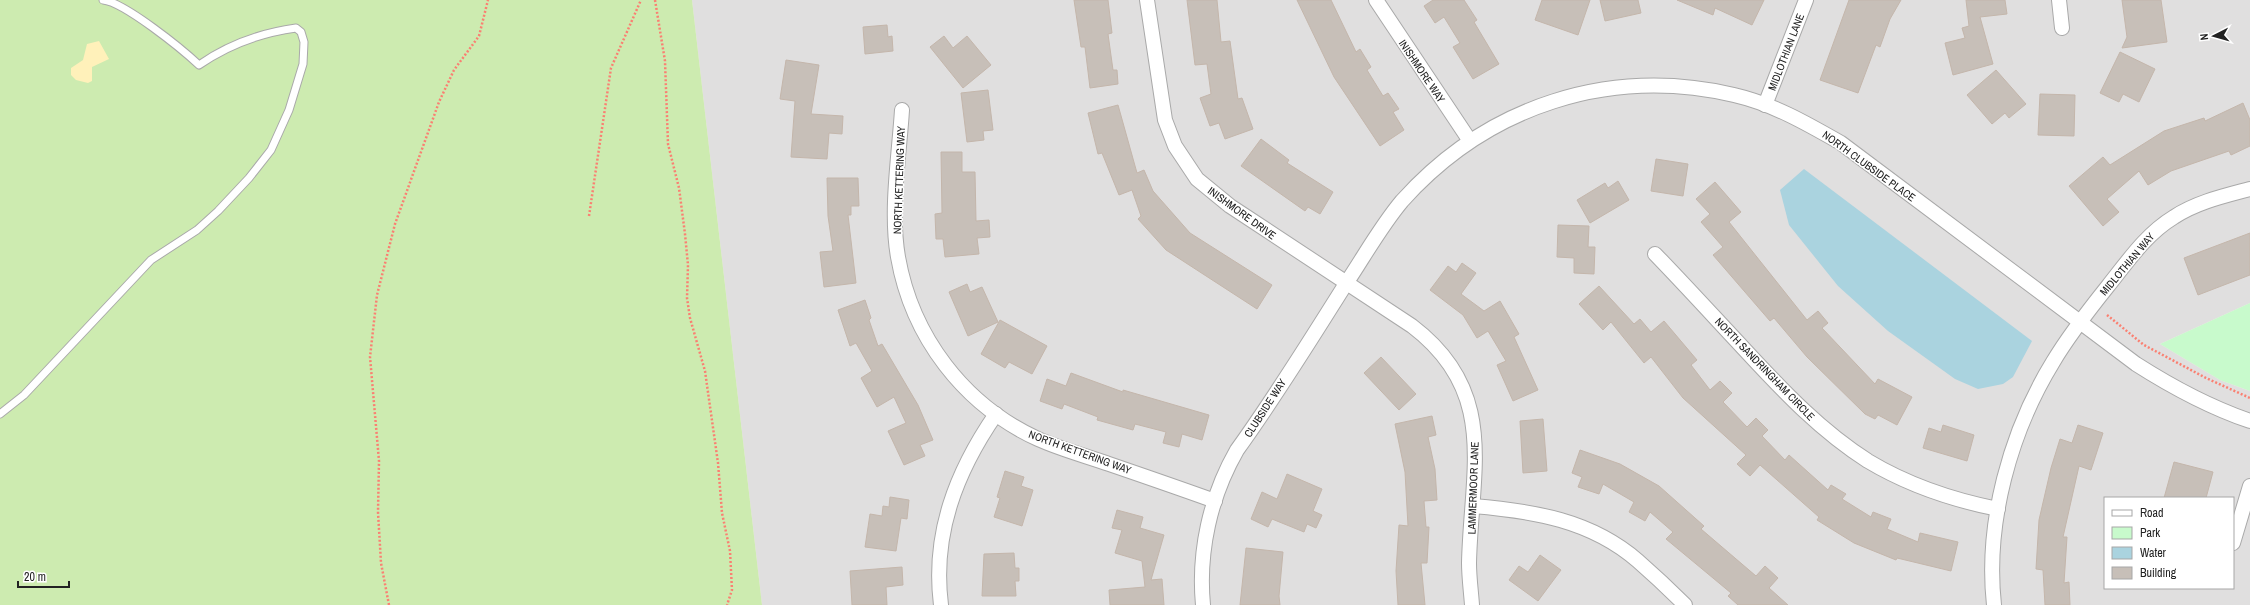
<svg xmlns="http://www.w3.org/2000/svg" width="2250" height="605" font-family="'Archivo Narrow',sans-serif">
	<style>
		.residential { fill: #e0dfdf; fill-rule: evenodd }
		.grass { fill: #cdebb0 }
		.sand { fill: #fff1ba }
		.park { fill: #c8facc }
		.water { fill: #aad3df }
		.building { fill: #c7bfb8; stroke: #c4b6ab }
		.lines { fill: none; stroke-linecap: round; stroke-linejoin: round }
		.service-casing { stroke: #a9a9a9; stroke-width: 9 }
		.minor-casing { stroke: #a9a9a9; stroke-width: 16 }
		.path { stroke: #fa8072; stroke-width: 2.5; stroke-dasharray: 2 2; stroke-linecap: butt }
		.service { stroke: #fff; stroke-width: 7 }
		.minor { stroke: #fff; stroke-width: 14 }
		.labels { text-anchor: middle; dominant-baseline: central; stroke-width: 3; stroke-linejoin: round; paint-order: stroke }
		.street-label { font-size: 11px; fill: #222; stroke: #fff }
	</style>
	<rect width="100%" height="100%" fill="#f2efe9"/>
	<path class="residential" d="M692 0H2250V303L2160 344 2220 380 2250 391V605H762ZM2105 498H2233V588H2105Z"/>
	<path class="grass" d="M0 0H692L762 605H0Z"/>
	<path class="sand" d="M99 41 109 59 92 67V81L88 83 76 80 71 75V68L83 60 87 44Z"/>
	<path class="park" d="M2250 303V391L2220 380 2160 344Z"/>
	<path class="water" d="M1804 169 2032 341 2013 377 2003 384 1978 389 1955 379 1888 331 1838 286 1789 225 1780 190Z"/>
	<g class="building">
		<path d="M1074 0H1108L1112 33 1108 34 1113 70H1117L1118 84 1090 88 1085 47H1081Z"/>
		<path d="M1187 0H1217L1221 42 1230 41 1238 99 1242 98 1253 129 1225 139 1219 123 1210 126 1200 98 1211 94 1207 64 1195 65Z"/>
		<path d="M1297 0H1331L1356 52 1360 49 1371 67 1367 70 1383 96 1388 93 1399 109 1393 112 1404 130 1380 146 1334 77Z"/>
		<path d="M1433 0H1464L1477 20 1474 22 1499 64 1473 79 1453 47 1460 43 1444 17 1435 23 1424 6Z"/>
		<path d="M1542 0H1590L1578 35 1535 20Z"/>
		<path d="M1600 0H1638L1641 13 1605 21Z"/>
		<path d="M1677 0H1764L1752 25 1715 8 1713 15Z"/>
		<path d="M1849 0H1901L1890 19 1880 47 1876 45 1858 93 1820 80Z"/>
		<path d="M1966 0H2005L2007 14 1980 17 1993 64 1953 75 1945 43 1965 38 1962 28 1969 26Z"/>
		<path d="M2122 0H2161L2167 42 2122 48 2127 37Z"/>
		<path d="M887 25 888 37 892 36 893 51 865 54 863 27Z"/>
		<path d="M944 36 953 48 967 36 991 65 963 88 930 47Z"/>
		<path d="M2120 52 2155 69 2139 102 2123 94 2119 102 2100 93Z"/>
		<path d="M786 60 819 65 811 114 843 116 842 134 829 133 827 159 791 157 795 101 780 99Z"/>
		<path d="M1996 70 2026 104 2009 118 2005 113 1992 124 1967 95Z"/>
		<path d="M988 90 993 130 983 131 984 140 967 142 961 93Z"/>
		<path d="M2040 94 2075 95 2074 136 2038 135Z"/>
		<path d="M2243 103 2250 120V146L2231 155 2229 151 2171 171 2148 185 2139 171 2107 199 2119 212 2103 226 2069 186 2103 157 2110 165 2164 131 2204 118 2205 121Z"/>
		<path d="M1118 105 1137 173 1144 170 1153 191 1190 233 1272 285 1257 309 1166 250 1138 219 1141 216 1132 190 1119 195 1102 153 1098 154 1088 113Z"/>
		<path d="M1261 139 1289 160 1287 163 1333 192 1320 214 1308 207 1305 211 1241 166Z"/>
		<path d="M941 152H962V172H975L976 221 989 220 990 237 977 238 979 254 945 257 943 239H936L935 214 942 213Z"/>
		<path d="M1656 159 1688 164 1683 196 1651 191Z"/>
		<path d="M827 178H858L859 206H851V215H848L856 283 824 287 820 252 833 251 828 216Z"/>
		<path d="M1618 181 1629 200 1590 223 1577 200 1605 183 1608 188Z"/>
		<path d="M1715 182 1741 212 1729 222 1807 320 1818 311 1828 323 1822 328 1875 384 1878 379 1912 397 1897 425 1878 415 1875 419 1865 414 1807 357 1774 318 1770 321 1713 255 1723 247 1701 222 1710 214 1696 199Z"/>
		<path d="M1558 225 1589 226 1588 247H1595L1594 274 1574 273V258L1557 257Z"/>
		<path d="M2250 233V275L2198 295 2184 258Z"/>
		<path d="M1462 263 1476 273 1461 294 1484 311 1500 301 1519 334 1514 337 1538 390 1513 401 1497 365 1506 361 1488 331 1477 338 1463 315 1430 290 1448 266 1456 272Z"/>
		<path d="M967 284 970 292 982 287 998 322 968 336 949 292Z"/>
		<path d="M1599 286 1634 324 1640 319 1651 332 1664 321 1697 360 1691 365 1710 390 1720 381 1732 393 1723 402 1747 427 1756 418 1768 430 1762 436 1785 460 1789 455 1828 490 1831 485 1846 494 1842 499 1871 517 1873 512 1891 519 1887 529 1918 542 1920 533 1958 542 1951 571 1897 558 1896 560 1854 543 1817 520 1819 517 1760 465 1750 476 1737 464 1746 455 1683 398 1651 357 1644 363 1611 322 1603 330 1579 304Z"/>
		<path d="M865 300 871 318 869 320 878 346 882 344 918 405 933 440 920 445 925 456 904 465 888 431 906 423 894 397 877 407 861 378 872 371 856 343 850 346 838 310Z"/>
		<path d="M1000 320 1047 346 1032 374 1009 362 1005 368 981 354Z"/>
		<path d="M1381 357 1416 394 1399 410 1364 373Z"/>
		<path d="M1071 373 1123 392V390L1209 415 1202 440 1182 434 1179 447 1163 443 1166 432 1135 424 1133 430 1097 420 1098 417 1064 404 1062 409 1040 401 1047 379 1066 386Z"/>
		<path d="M1432 416 1436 435 1428 437 1435 469 1437 500 1424 501 1426 527H1429L1427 563H1421L1425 605H1398L1396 571 1399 525 1408 526 1405 472 1395 424Z"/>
		<path d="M1543 419 1547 471 1523 473 1520 421Z"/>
		<path d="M1943 425 1974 435 1967 461 1923 448 1929 428 1941 432Z"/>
		<path d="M2078 425 2103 433 2091 470 2079 466 2063 537H2067L2064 583 2069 582 2070 605H2045L2043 570 2036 569 2039 520 2051 468 2060 439 2072 443Z"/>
		<path d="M1580 450 1620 464 1659 486 1704 526 1701 529 1756 576 1765 566 1778 578 1769 588 1788 605H1738L1728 596 1731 593 1666 539 1673 532 1650 512 1645 521 1629 512 1634 502 1603 484 1599 494 1578 487 1582 477 1572 473Z"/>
		<path d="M2174 462 2213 472 2206 498H2164Z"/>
		<path d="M1005 471 1024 477 1021 486 1033 490 1022 526 994 517 1000 498 997 497Z"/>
		<path d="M1287 474 1322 489 1313 511 1322 515 1316 528 1307 524 1304 532 1272 519 1268 527 1251 519 1262 492 1277 499Z"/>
		<path d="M890 497 909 500 907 519 901 518 896 551 865 547 870 514 882 516 883 506 889 507Z"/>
		<path d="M1117 510 1143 517 1140 528 1164 535 1151 580 1162 579 1164 605H1110L1109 590 1145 587 1142 561 1115 553 1122 530 1112 528Z"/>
		<path d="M1246 548 1283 552 1279 596 1280 605H1240Z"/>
		<path d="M1014 553 1015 568H1019V581H1015L1016 596H982L984 554Z"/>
		<path d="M1540 555 1561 570 1538 601 1509 580 1519 566 1528 572Z"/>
		<path d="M902 567 903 585 886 587 887 605H852L850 571Z"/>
	</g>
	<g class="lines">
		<defs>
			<path id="service" d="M0 414 24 395 151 260 197 230 218 211 249 178 271 150 289 110 303 64 304 42 301 32 296 28C260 33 229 44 199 65 182 49 124 2 103 0"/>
			<g id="minor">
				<path d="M1147 0 1165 120 1175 146 1197 179 1230 206 1412 326C1499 392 1471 470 1469 563 1469 577 1471 591 1472 605"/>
				<path d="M1376 0 1470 141"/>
				<path d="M2059 0 2062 28"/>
				<path d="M1765 105 1806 0"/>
				<path d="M902 110C899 157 890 211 898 257 912 337 964 405 1038 439 1060 449 1086 456 1109 464 1144 476 1179 488 1215 501"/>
				<path d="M1655 254C1686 286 1716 319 1746 351 1784 392 1821 431 1868 461 1908 485 1953 500 1998 509"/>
				<path d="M1473 506C1533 511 1591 520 1638 561 1654 575 1670 590 1685 605"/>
				<path d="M2233 543 2250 486"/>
				<path d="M941 605C932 534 956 472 996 414"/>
				<path d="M1203 605C1198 552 1210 497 1237 450 1276 396 1311 339 1347 282 1365 255 1381 226 1402 201 1487 106 1609 66 1734 95 1773 104 1806 123 1841 143L2136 364C2172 387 2209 407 2250 421"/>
				<path d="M1994 605C1985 523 2010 432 2053 362 2069 335 2088 311 2108 286 2128 261 2146 234 2174 217 2197 202 2224 196 2250 189"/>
			</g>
		</defs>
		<use href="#service" class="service-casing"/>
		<use href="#minor" class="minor-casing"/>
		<g class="path">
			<path d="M655 0 665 61 668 144 679 188 685 234 688 265 687 298 690 318 705 371 718 463 722 513 730 551 732 590 727 605"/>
			<path d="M589 216 611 68 641 0"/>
			<path d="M2107 315 2144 345 2206 378 2250 398"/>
			<path d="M389 605 381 563 378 512 379 461 370 357 377 295 395 224 439 102 454 70 479 36 488 0"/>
		</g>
		<use href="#service" class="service"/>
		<use href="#minor" class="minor"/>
	</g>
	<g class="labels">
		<g class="street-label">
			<text transform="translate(1786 52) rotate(-69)">MIDLOTHIAN LANE</text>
			<text transform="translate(1422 71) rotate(56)">INISHMORE WAY</text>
			<text transform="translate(1869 166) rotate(36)">NORTH CLUBSIDE PLACE</text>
			<text transform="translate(899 180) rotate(-88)">NORTH KETTERING WAY</text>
			<text transform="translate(1242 213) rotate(36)">INISHMORE DRIVE</text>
			<text transform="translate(2127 264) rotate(-50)">MIDLOTHIAN WAY</text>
			<text transform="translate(1765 369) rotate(46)">NORTH SANDRINGHAM CIRCLE</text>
			<text transform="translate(1265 408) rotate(-57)">CLUBSIDE WAY</text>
			<text transform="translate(1080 452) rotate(20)">NORTH KETTERING WAY</text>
			<text transform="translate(1473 488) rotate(-88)">LAMMERMOOR LANE</text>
		</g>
	</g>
	<rect x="2104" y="497" width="130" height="92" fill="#ffffff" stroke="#a7a7a7"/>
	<rect x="2112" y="510" width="20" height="6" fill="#ffffff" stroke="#a7a7a7"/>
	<text x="2140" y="517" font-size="12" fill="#222222">Road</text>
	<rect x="2112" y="527" width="20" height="12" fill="#c8facc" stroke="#a7a7a7"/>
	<text x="2140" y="537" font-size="12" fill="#222222">Park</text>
	<rect x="2112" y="547" width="20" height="12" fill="#aad3df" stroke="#a7a7a7"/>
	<text x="2140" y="557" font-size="12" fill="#222222">Water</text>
	<rect x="2112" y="567" width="20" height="12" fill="#c7bfb8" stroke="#a7a7a7"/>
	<text x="2140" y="577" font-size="12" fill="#222222">Building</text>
	<g transform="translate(2214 36) rotate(264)" stroke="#ffffff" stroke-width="3" paint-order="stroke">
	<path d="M0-3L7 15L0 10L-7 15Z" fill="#222222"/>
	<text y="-6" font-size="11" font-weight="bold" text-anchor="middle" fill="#222222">N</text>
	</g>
	<path d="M18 581v6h51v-6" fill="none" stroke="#222222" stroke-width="2"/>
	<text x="24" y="581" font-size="12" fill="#222222" stroke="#ffffff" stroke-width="3" paint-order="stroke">20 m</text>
</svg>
